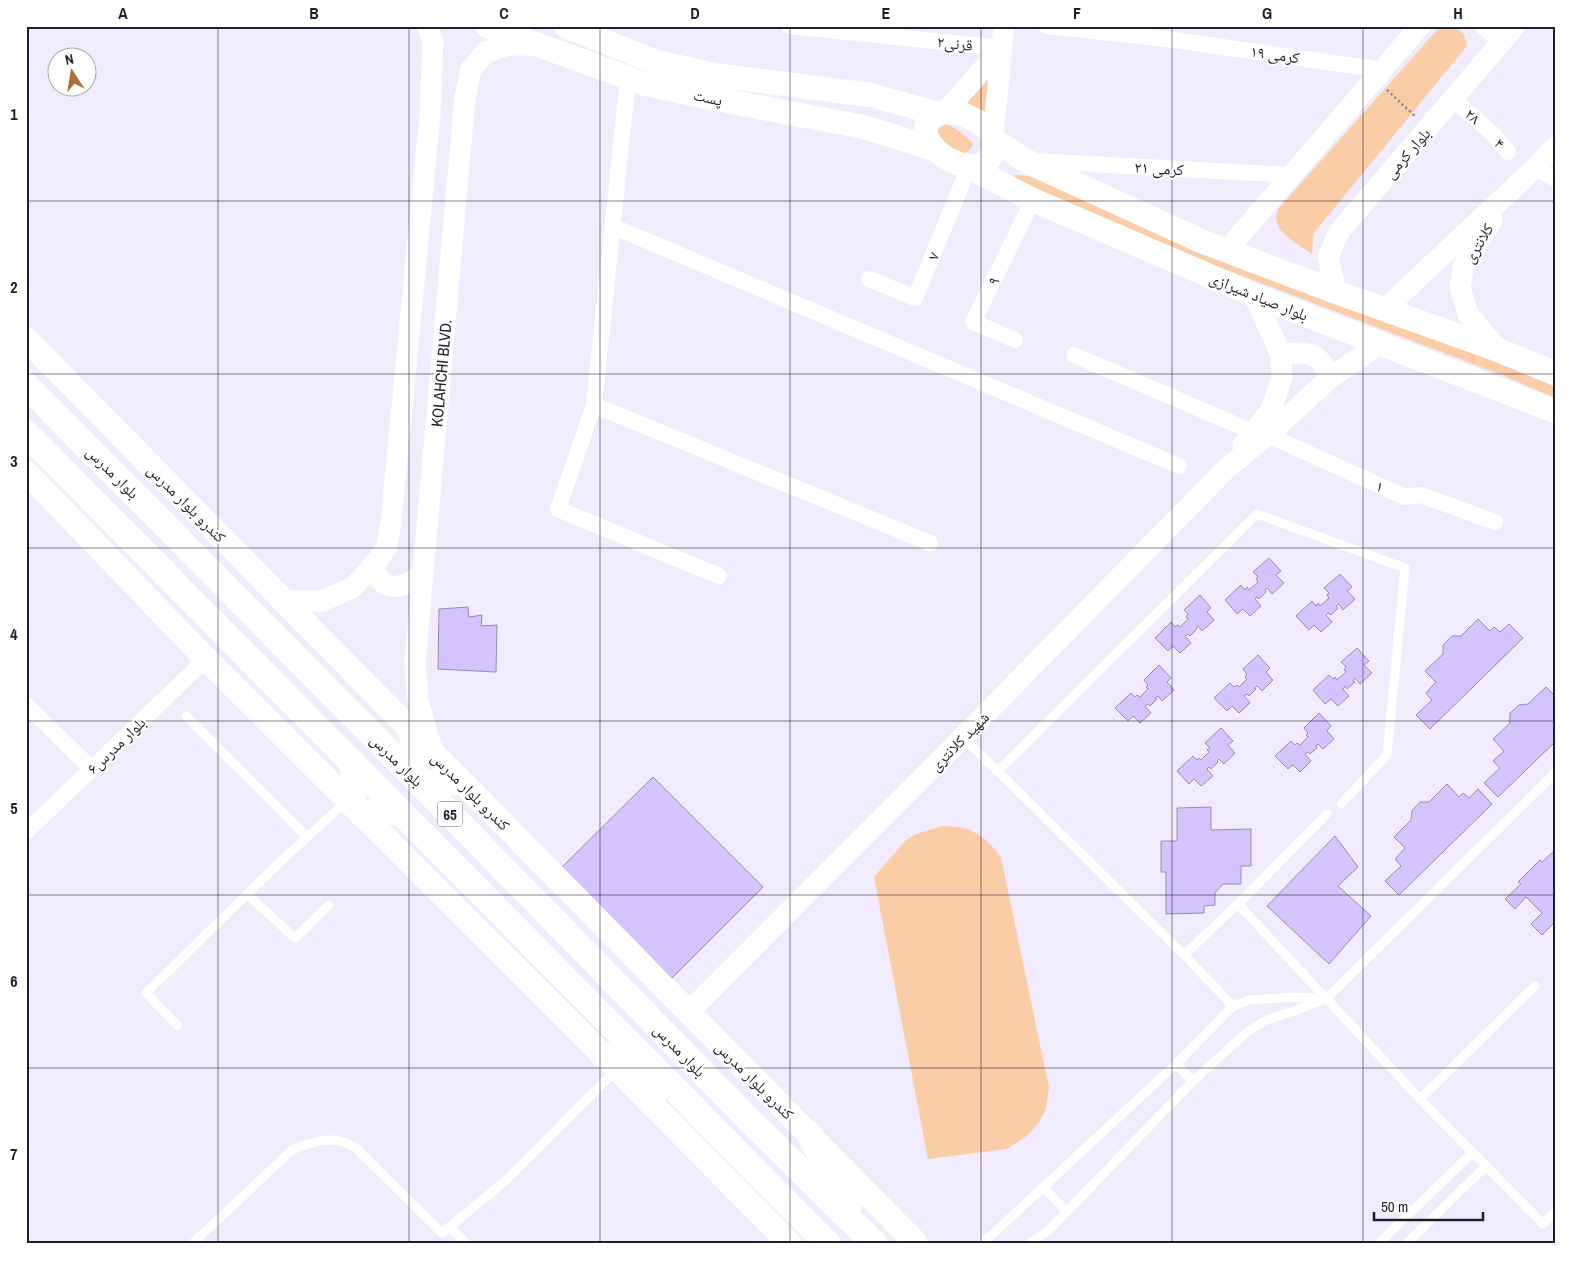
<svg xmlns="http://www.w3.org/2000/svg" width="1581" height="1269" font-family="'Archivo Narrow','Noto Naskh Arabic',sans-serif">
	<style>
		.green { fill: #fbcda6 }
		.building { fill: #d4c4fd; stroke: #968ea9 }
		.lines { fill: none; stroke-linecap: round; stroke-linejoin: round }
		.path { stroke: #93909e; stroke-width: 2.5; stroke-dasharray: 2.5 2.5; stroke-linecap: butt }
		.service { stroke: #fff; stroke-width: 9 }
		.minor { stroke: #fff; stroke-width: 16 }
		.tertiary { stroke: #fff; stroke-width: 21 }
		.secondary { stroke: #fff; stroke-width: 24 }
		.primary { stroke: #fff; stroke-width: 26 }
		.grid { fill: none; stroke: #211e29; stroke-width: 1; stroke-opacity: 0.55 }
		.labels { text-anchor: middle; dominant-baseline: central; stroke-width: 4; stroke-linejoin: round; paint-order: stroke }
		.shield { fill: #fff; stroke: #646269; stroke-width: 1 }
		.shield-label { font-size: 15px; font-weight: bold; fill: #211e29 }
		.street-label { font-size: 16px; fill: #211e29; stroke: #fff }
		.neatline { fill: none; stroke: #211e29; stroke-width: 2 }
		.grid-label { font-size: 16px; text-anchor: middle; font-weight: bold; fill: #211e29 }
	</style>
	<rect width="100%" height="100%" fill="#f0ecfe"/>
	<g class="green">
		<path d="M1447 26C1460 27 1466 34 1467 46L1314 233 1312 254C1297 243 1269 231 1278 209L1437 30Z"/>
		<path d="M998 63 985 118 963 105 984 84Z"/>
		<path d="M944 122 959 131 973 143C970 154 963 154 953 154L931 129Z"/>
		<path d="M1015 175 1029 176 1191 246 1447 341 1555 387V398L1502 375 1111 226 1012 182Z"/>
		<path d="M942 826C971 826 983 834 1001 857L1049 1088 1046 1109 1039 1123 1027 1136 1007 1149 928 1159 874 877 906 840 916 834Z"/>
	</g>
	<g class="building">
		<path d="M1269 558 1281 571 1276 575 1284 583 1272 594 1267 588 1265 590 1266 592 1259 599 1257 597 1255 599 1261 606 1250 616 1243 609 1237 614 1225 600 1241 585 1245 590 1247 587 1249 590 1258 582 1256 579 1258 577 1253 572Z"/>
		<path d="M1340 574 1352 587 1347 591 1355 599 1343 610 1339 604 1336 606 1338 608 1331 615 1328 613 1326 615 1332 622 1321 632 1314 625 1309 630 1296 616 1312 601 1316 606 1318 603 1320 606 1329 598 1327 595 1329 593 1324 588Z"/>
		<path d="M1200 595 1211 608 1207 612 1214 620 1202 631 1198 626 1196 628 1197 629 1190 636 1188 634 1185 636 1191 643 1180 653 1173 646 1168 651 1155 638 1171 622 1175 627 1177 625 1180 627 1188 619 1186 617 1188 614 1184 610Z"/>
		<path d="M468 607 469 617 482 615 481 626 497 625 496 672 438 669 439 609Z"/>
		<path d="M1478 619 1490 631 1494 627 1500 632 1509 624 1523 638 1430 729 1416 715 1432 700 1426 693 1436 682 1425 671 1443 654V645L1452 636H1461Z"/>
		<path d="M1357 648 1369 661 1364 665 1372 673 1360 684 1355 678 1353 681 1355 682 1347 689 1345 686 1343 689 1349 696 1338 706 1331 699 1325 704 1313 690 1329 675 1333 679 1335 677 1337 680 1346 672 1344 670 1346 667 1341 662Z"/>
		<path d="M1258 655 1270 668 1266 672 1273 680 1262 691 1257 686 1254 688 1256 689 1249 696 1247 694 1244 696 1250 703 1239 713 1232 706 1227 711 1214 698 1230 683 1234 687 1237 685 1239 687 1247 679 1245 677 1247 674 1243 669Z"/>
		<path d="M1159 665 1171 678 1167 682 1174 690 1162 701 1158 696 1155 698 1157 699 1150 706 1148 704 1145 706 1151 713 1140 723 1133 716 1128 721 1115 708 1131 693 1135 697 1137 695 1140 697 1148 689 1146 687 1148 685 1144 680Z"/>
		<path d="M1546 687 1555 696V742L1498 797 1484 783 1500 768 1493 761 1504 751 1493 739 1510 723V713L1519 705 1528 704Z"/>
		<path d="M1319 713 1331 726 1327 731 1334 739 1323 749 1318 744 1316 746 1317 748 1310 754 1308 752 1305 754 1311 761 1300 772 1293 765 1288 769 1275 756 1291 741 1295 745 1297 743 1300 745 1308 737 1306 735 1308 733 1304 728Z"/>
		<path d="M1221 728 1233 741 1228 745 1235 753 1224 764 1219 759 1217 761 1218 762 1211 769 1209 767 1207 769 1213 776 1201 786 1194 779 1189 784 1177 771 1193 756 1197 760 1199 758 1201 760 1209 752 1207 750 1210 748 1205 743Z"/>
		<path d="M653 777 763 887 672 978 561 868Z"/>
		<path d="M1447 784 1459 797 1463 793 1469 798 1478 789 1492 804 1399 895 1385 881 1401 866 1395 859 1405 848 1394 837 1411 820 1412 811 1420 802H1429Z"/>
		<path d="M1211 807V830L1251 829V866H1241V884H1223L1215 893V905L1204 906V913L1166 914V872H1161V841H1177V808Z"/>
		<path d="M1335 836 1358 867 1338 886 1371 916 1329 964 1267 906Z"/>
		<path d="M1555 850V922L1542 935 1531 924 1542 913 1526 897 1515 909 1505 899 1521 884 1518 882 1540 860 1542 862Z"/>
	</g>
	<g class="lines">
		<path class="path" d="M1387 90 1416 117"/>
		<g class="service">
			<path d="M186 716 307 837"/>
			<path d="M963 737 1184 955 1233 1006"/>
			<path d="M998 771 1257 514 1405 568 1387 755 1341 804"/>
			<path d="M247 894 295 938 329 905"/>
			<path d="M1238 904 1327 814"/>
			<path d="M1184 955 1238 904 1420 1099 1543 1224 1555 1212"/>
			<path d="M177 1025 146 993 282 860 347 801"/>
			<path d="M1176 1064 1193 1081"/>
			<path d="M1420 1099 1535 986"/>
			<path d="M1043 1187 1067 1212"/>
			<path d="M450 1227 466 1243"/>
			<path d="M193 1243 292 1150C306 1144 325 1137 340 1141 345 1142 350 1145 355 1147L442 1233 504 1182 617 1069"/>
			<path d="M983 1243 1176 1064 1233 1006 1249 1000 1295 997 1322 998"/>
			<path d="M1030 1243 1049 1230 1193 1081 1247 1032 1266 1020 1294 1011 1327 998 1555 773"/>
			<path d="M1379 1243 1472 1153"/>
			<path d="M1407 1243 1486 1166"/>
		</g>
		<g class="minor">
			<path d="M789 26 1002 48"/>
			<path d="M1046 26 1168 39 1382 70"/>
			<path d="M628 78 594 405 558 509 719 576"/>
			<path d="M1453 99 1492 133 1508 152"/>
			<path d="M1036 161 1291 175"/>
			<path d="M1535 168 1555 179"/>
			<path d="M612 226 1179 466"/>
			<path d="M869 279 915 298 969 167"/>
			<path d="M1015 340 973 322 1033 200"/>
			<path d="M1074 355 1253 432"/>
			<path d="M594 405 930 543"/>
			<path d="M1268 435 1405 497 1421 495 1495 522"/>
			<path d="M26 705 92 769"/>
			<path d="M26 832 206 659"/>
		</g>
		<g class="tertiary">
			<path d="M1486 26 1503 40"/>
			<path d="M945 112 1002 48"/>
			<path d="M993 136 1004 26"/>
			<path d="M1492 220 1464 265 1460 287 1468 314 1498 350"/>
			<path d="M1226 251 1420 26"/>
			<path d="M1336 292 1328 257 1339 232 1515 26"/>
			<path d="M1385 309 1535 168 1555 147"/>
			<path d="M1281 355C1307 350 1320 352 1330 378"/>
			<path d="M1243 445 1271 410 1282 377 1281 355 1254 295"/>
			<path d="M374 564C378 596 405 589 424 572"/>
			<path d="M284 601H322L352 588 370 569 386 549 391 522 430 115 433 41 428 26"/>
			<path d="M433 753 418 701 415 663 465 97 471 69 486 52 509 45H535"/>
			<path d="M688 1013 963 737 1227 468 1268 435 1330 378 1381 343"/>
		</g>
		<g class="secondary">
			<path d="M487 26 645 84 711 98 864 127 934 149"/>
			<path d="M566 26 653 61 714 75 871 95 939 114"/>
			<path d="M945 112C951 113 959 113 964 115 973 118 987 127 992 135 995 140 994 148 992 153 990 161 983 165 975 166 946 169 899 126 945 112Z"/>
			<path d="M993 139 1026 161 1201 241 1336 292 1498 350 1555 373"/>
			<path d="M969 167 1033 200 1254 295 1555 411"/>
			<path d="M26 339 916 1243"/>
			<path d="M26 472 206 659 621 1073 789 1243"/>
		</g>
		<g class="primary">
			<path d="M26 385 416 779 747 1118 874 1243"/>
			<path d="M26 433 827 1243"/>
			<path d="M412 732 416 779"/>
			<path d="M420 784 461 782"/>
			<path d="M352 804 354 764"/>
			<path d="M361 813 401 812"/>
			<path d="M603 1055 646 1060"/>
			<path d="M650 1063 653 1105"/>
			<path d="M809 1134 849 1207"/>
		</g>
	</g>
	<path class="grid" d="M218 26V1243M409 26V1243M600 26V1243M790 26V1243M981 26V1243M1172 26V1243M1363 26V1243M26 201H1555M26 374H1555M26 548H1555M26 721H1555M26 895H1555M26 1068H1555"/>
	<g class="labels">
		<rect class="shield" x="437.5" y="801.5" width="25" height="25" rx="4"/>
		<g class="shield-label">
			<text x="450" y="814">65</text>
		</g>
		<g class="street-label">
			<text transform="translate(955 43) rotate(6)">قرنی۲</text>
			<text transform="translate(1275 54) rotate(8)">کرمی ۱۹</text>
			<text transform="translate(708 97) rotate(12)">پست</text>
			<text transform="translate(1473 116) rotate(41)">۲۸</text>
			<text transform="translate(1500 143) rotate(49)">۴</text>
			<text transform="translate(1407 153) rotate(-49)">بلوار کرمی</text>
			<text transform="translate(1159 168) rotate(3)">کرمی ۲۱</text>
			<text transform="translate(1478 243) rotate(-59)">کلانتری</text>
			<text transform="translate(933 256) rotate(-68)">۷</text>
			<text transform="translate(993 281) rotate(-64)">۹</text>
			<text transform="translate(1259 296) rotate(22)">بلوار صیاد شیرازی</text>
			<text transform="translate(441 373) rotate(-85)">KOLAHCHI BLVD.</text>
			<text transform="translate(113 472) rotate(45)">بلوار مدرس</text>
			<text transform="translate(1380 486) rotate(24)">۱</text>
			<text transform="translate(187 503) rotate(45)">کندرو بلوار مدرس</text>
			<text transform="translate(959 741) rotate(-45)">شهید کلانتری</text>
			<text transform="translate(116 745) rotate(-44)">بلوار مدرس۶</text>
			<text transform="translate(397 760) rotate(45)">بلوار مدرس</text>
			<text transform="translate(471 791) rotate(45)">کندرو بلوار مدرس</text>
			<text transform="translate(680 1050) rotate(46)">بلوار مدرس</text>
			<text transform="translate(755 1080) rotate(45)">کندرو بلوار مدرس</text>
		</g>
	</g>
	<rect width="1581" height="1269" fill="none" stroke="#ffffff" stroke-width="55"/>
	<g transform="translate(72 72) rotate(348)"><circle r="24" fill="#ffffff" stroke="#a6a5a9"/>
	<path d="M0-4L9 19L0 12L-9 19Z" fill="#ae7035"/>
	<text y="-8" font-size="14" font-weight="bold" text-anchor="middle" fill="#211e29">N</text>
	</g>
	<path d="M1374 1212v8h109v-8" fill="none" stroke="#211e29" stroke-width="2.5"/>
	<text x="1381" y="1212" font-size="15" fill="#211e29" stroke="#ffffff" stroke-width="4" paint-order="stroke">50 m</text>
	<rect x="28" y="28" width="1526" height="1214" class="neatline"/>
	<g class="grid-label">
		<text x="123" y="19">A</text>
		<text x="314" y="19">B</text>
		<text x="504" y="19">C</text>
		<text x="695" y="19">D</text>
		<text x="886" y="19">E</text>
		<text x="1077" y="19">F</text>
		<text x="1267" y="19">G</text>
		<text x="1458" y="19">H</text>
		<text x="14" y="120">1</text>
		<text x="14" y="293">2</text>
		<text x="14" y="467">3</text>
		<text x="14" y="640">4</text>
		<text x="14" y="814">5</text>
		<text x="14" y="987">6</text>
		<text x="14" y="1160">7</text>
	</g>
</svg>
